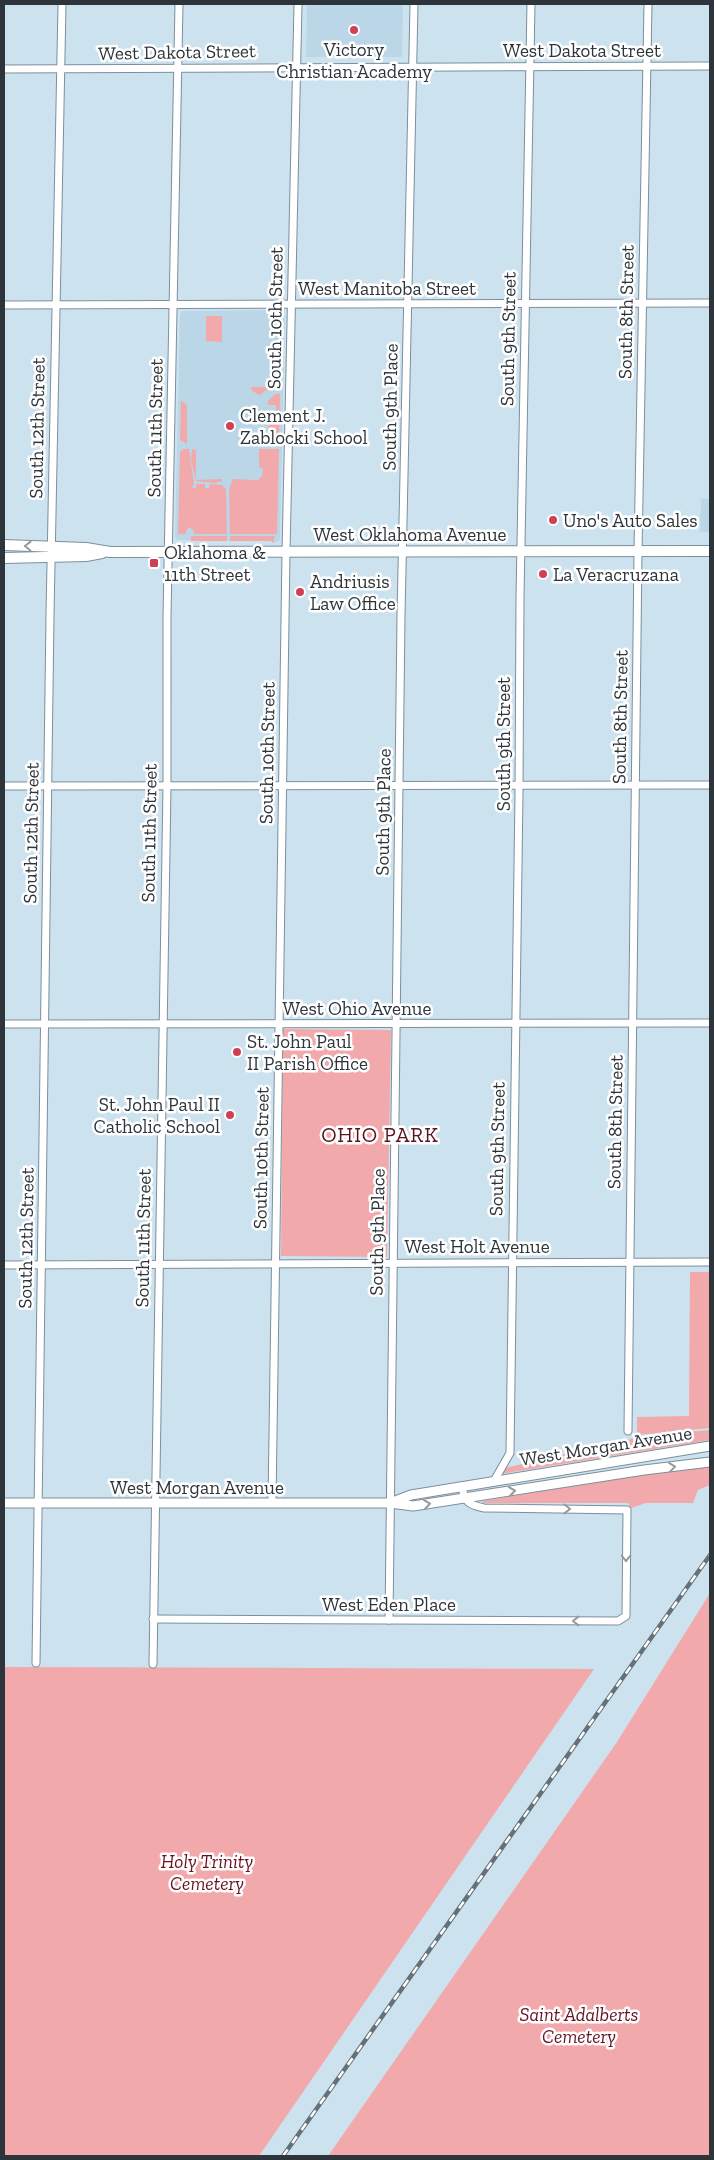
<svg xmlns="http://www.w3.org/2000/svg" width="714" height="2160" font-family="'Zilla Slab',serif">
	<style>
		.built { fill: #bbd7e7 }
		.green { fill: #f2a9ac }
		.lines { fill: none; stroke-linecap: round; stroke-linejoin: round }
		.minor-casing { stroke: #7c8f9b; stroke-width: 9 }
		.tertiary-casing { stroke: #7c8f9b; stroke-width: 11 }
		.secondary-casing { stroke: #7c8f9b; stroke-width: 12 }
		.minor { stroke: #fff; stroke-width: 7 }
		.tertiary { stroke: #fff; stroke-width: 9 }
		.secondary { stroke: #fff; stroke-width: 10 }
		.rail-casing { stroke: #657179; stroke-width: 4.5 }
		.rail { stroke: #fff; stroke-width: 2.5; stroke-dasharray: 8; stroke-linecap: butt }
		.oneway { stroke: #969a9c }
		.poi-dot { fill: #d04055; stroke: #fff; stroke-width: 2 }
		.labels { text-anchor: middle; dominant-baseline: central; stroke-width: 5; stroke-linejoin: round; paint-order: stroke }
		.poi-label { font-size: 19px; fill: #2d353a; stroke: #fff; text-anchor: start }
		.street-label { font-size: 19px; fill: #2d353a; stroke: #fff }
		.park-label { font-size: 19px; font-style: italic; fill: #681122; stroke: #fff }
		.quarter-label { font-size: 21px; letter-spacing: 1px; fill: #59141f; stroke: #fff }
	</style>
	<rect width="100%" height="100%" fill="#cde2ef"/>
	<g class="built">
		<path d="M307 4H403L402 57H306Z"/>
		<path d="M285 310 280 540 273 543 271 541 177 540 175 537 180 313 183 311Z"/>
		<path d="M701 499H710V532H700Z"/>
	</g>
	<g class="green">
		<path d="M206 316H222V342L206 341Z"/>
		<path d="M251 387H270L260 395 252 391Z"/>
		<path d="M275 394H280L279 442 269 443 268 412H276V405H268V401Z"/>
		<path d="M181 400 187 405V444L180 440Z"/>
		<path d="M183 449H189L194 484 192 488H196V484H205V488H209L210 484 222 485 226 489 227 534H194L193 529 188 528 185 534H178L180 452Z"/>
		<path d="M192 449 196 450V480L222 479V481L215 483 196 481 191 460Z"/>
		<path d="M259 449H279L277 534H230L229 489 233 479 258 480 262 476 263 469 259 467Z"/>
		<rect x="191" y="536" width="36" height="5"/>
		<path d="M230 536H275L273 543 271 541H230Z"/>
		<path d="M283 1029 391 1030 387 1257 281 1256Z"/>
		<path d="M690 1272H710V1428L637 1435V1417L689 1416Z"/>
		<path d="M710 1430V1440L501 1474 505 1468 644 1436Z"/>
		<path d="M710 1467V1485L698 1490 693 1503H646L631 1508 628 1503H483V1501L644 1474Z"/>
		<path d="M710 1593V2156H328L617 1742Z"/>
		<path d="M4 1667 594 1669 259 2156H4Z"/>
	</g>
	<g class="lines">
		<defs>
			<g id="minor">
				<path d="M4 69 710 66"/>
				<path d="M4 305 710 303"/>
				<path d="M4 786 710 785"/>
				<path d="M4 1024 710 1023"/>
				<path d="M4 1265 710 1262"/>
				<path d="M628 1431 638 551 648 4"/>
				<path d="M494 1481 510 1453 519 793 520 598 531 4"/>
				<path d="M272 1503 286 552 298 4"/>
				<path d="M153 1619 618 1621 626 1616 627 1510 484 1508C469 1505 464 1502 462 1486"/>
				<path d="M389 1620 401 616 414 4"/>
				<path d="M36 1663 50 615 62 4"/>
				<path d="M153 1664 167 786V616L179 4"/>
			</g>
			<g id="tertiary">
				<path d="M4 1503H390L413 1506 644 1470 710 1462"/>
				<path d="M390 1503 411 1495 710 1446"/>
			</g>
			<g id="secondary">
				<path d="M4 545 86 548 110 552 710 551"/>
				<path d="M4 558 86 556 102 553"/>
			</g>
		</defs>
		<use href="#minor" class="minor-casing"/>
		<use href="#tertiary" class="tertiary-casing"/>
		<use href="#secondary" class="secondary-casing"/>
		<use href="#minor" class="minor"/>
		<use href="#tertiary" class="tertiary"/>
		<use href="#secondary" class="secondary"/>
		<defs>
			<path id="rail" d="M283 2156 710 1555"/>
		</defs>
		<use href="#rail" class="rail-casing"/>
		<use href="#rail" class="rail"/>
	</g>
	<defs><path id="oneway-chevron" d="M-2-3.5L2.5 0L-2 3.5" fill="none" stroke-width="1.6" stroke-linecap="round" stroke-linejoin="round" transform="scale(1.25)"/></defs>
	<g class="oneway">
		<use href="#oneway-chevron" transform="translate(28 546) rotate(-179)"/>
		<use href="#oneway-chevron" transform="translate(672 1467) rotate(-7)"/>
		<use href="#oneway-chevron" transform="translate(512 1491) rotate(-9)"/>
		<use href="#oneway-chevron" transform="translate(427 1504) rotate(-8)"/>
		<use href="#oneway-chevron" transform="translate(567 1509) rotate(1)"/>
		<use href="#oneway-chevron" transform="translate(626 1558) rotate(90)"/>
		<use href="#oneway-chevron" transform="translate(576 1621) rotate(-180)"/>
	</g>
	<g class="poi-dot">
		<circle cx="354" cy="30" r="5"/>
		<circle cx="230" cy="426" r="5"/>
		<circle cx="553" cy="520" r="5"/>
		<rect x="149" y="558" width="10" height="10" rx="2.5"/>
		<circle cx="543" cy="574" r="5"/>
		<circle cx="300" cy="592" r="5"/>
		<circle cx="237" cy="1052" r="5"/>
		<circle cx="230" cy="1115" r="5"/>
	</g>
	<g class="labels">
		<g class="poi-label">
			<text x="354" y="49" text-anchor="middle">Victory<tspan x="354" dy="22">Christian Academy</tspan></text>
			<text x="240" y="415">Clement J.<tspan x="240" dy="22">Zablocki School</tspan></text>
			<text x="563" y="520">Uno's Auto Sales</text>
			<text x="164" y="552">Oklahoma &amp;<tspan x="164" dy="22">11th Street</tspan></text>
			<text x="553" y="574">La Veracruzana</text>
			<text x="310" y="581">Andriusis<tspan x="310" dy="22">Law Office</tspan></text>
			<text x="247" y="1041">St. John Paul<tspan x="247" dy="22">II Parish Office</tspan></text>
			<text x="220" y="1104" text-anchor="end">St. John Paul II<tspan x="220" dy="22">Catholic School</tspan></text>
		</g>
		<g class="street-label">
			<text x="582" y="50">West Dakota Street</text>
			<text transform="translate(177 52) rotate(-1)">West Dakota Street</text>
			<text x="387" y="288">West Manitoba Street</text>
			<text transform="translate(626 312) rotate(-89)">South 8th Street</text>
			<text transform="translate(275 318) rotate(-89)">South 10th Street</text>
			<text transform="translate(508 339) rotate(-89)">South 9th Street</text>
			<text transform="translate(390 407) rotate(-89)">South 9th Place</text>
			<text transform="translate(37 428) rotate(-89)">South 12th Street</text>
			<text transform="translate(155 428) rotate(-89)">South 11th Street</text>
			<text x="410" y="534">West Oklahoma Avenue</text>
			<text transform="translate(620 717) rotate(-89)">South 8th Street</text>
			<text transform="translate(503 744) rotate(-90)">South 9th Street</text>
			<text transform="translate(267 753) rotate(-89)">South 10th Street</text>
			<text transform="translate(383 812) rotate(-89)">South 9th Place</text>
			<text transform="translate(31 833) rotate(-89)">South 12th Street</text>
			<text transform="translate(149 833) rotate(-89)">South 11th Street</text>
			<text x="357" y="1008">West Ohio Avenue</text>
			<text transform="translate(615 1122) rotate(-89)">South 8th Street</text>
			<text transform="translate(497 1149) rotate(-89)">South 9th Street</text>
			<text transform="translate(261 1158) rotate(-89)">South 10th Street</text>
			<text transform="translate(377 1232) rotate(-89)">South 9th Place</text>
			<text transform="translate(26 1238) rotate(-89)">South 12th Street</text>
			<text transform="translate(143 1238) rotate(-89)">South 11th Street</text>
			<text x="477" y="1246">West Holt Avenue</text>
			<text transform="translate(606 1446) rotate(-9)">West Morgan Avenue</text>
			<text x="197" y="1487">West Morgan Avenue</text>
			<text x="389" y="1604">West Eden Place</text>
		</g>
		<g class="park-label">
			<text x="207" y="1861">Holy Trinity<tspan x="207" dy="22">Cemetery</tspan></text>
			<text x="579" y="2014">Saint Adalberts<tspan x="579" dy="22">Cemetery</tspan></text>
		</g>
		<g class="quarter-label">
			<text x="380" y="1134">OHIO PARK</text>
		</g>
	</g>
	<rect width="714" height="2160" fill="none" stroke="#2d353a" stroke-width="10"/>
</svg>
